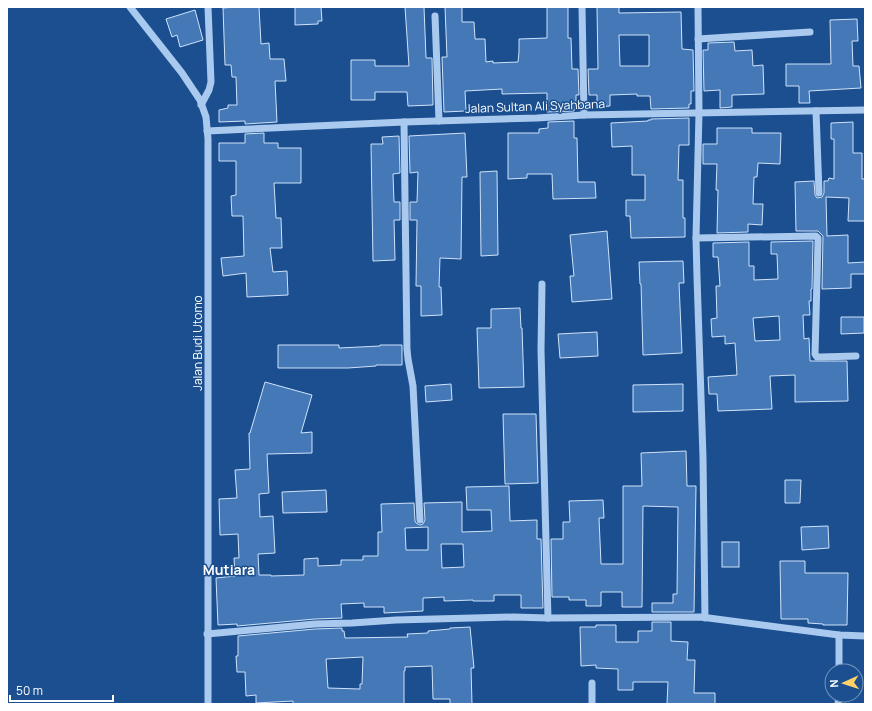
<svg xmlns="http://www.w3.org/2000/svg" width="872" height="711" font-family="Manrope,sans-serif">
	<style>
		.building { fill: #4478b7; stroke: #cfe3fa; fill-rule: evenodd }
		.lines { fill: none; stroke-linecap: round; stroke-linejoin: round }
		.minor { stroke: #a9c9ee; stroke-width: 7 }
		.labels { text-anchor: middle; dominant-baseline: central; stroke-width: 3; stroke-linejoin: round; paint-order: stroke }
		.street-label { font-size: 12px; fill: #fff; stroke: #1b4f8f }
		.quarter-label { font-size: 14px; font-weight: bold; fill: #fff; stroke: #1b4f8f }
	</style>
	<rect width="100%" height="100%" fill="#1b4f8f"/>
	<g class="building">
		<path d="M236 7H259L261 44 269 43 270 59H284L286 81H275L277 122 245 124V121L219 122V110L228 108V105H237L236 77H232L231 65H225L223 8Z"/>
		<path d="M295 7H321L322 21H318V24L295 25Z"/>
		<path d="M405 7H424L426 58H432L433 105 408 106 407 92H375V100H351V60H375V66H409Z"/>
		<path d="M445 7H462V22H474L475 39H485L486 62 493 61V63L518 62 519 52V39L547 38V7H568V38H571L572 69H578L579 95H576V109H574V111L547 112V93L502 94V89L465 91 466 111 444 112 442 57H447Z"/>
		<path d="M597 7H619V13L681 12 682 49 693 50 694 91H691V104H689V108L651 109 650 96H637V94L610 95V106L597 107V95H589L588 69H598ZM619 35H649V66H620Z"/>
		<path d="M195 10 203 40 180 47 177 35 172 37 166 19Z"/>
		<path d="M857 19 858 41H852L853 66H859L861 88 809 91 810 103H799V86H786V64H831L830 20Z"/>
		<path d="M734 42 735 51 752 50 753 66 763 65 764 94 732 95V107L720 108V90L704 91 703 50H708V43Z"/>
		<path d="M689 118V145H679L678 180H683V218H685V237L631 238 630 216H626V200H645V175H632V146L612 147 611 123 648 121V120H651V119Z"/>
		<path d="M574 121V138H577L578 182H595L596 198 553 199 552 174H527V178L508 179V133H539V129L548 128V122Z"/>
		<path d="M853 122V153H862V179H865V221H848L849 198 826 197 827 236 848 235V263L865 262V274H851V288L822 289 823 236 818 231H796L795 182 814 181 815 195 817 198 822 197 824 193V181H828L829 178 834 179V139H831V123Z"/>
		<path d="M717 128H752V133H781L780 164 758 163 757 177H754L753 204H763L762 225 748 224V232L717 233 718 190H716L717 164H703V144H717Z"/>
		<path d="M264 133V143H278V148H301V183H274L276 218H281L282 248H270L273 272 287 271 288 295 247 297 246 273 223 276 221 258 244 256 243 216H232L231 196 236 195V161H219V143H245V134Z"/>
		<path d="M465 133 467 177H462L461 259 440 258 439 287H441L442 315 421 316V286H416L417 220H410V202H417L418 172 410 173 409 136Z"/>
		<path d="M399 136 400 173 393 174 394 202H400V220H394L395 260 373 261 371 144H383L382 137Z"/>
		<path d="M497 171 498 255 481 256 480 172Z"/>
		<path d="M607 231 612 299 572 302 570 276H574L570 235Z"/>
		<path d="M813 241 812 289H811V301H809L810 315H803L804 339 809 338 810 361H847L848 401 795 402V375L770 376 772 409 718 411 717 394H709L708 377 737 375 735 343 725 344V336L712 337 711 319 717 318 716 286H720L718 257H713V243L749 242V266H754V280L778 279 777 254H771V242ZM779 316 780 340 755 341 753 318Z"/>
		<path d="M683 261 684 283H679L682 353 643 355 641 284H640L639 262Z"/>
		<path d="M520 308 521 328H522L524 387 479 388 477 328H491V309Z"/>
		<path d="M841 317H864V333L841 334Z"/>
		<path d="M597 332 598 356 560 358 558 334Z"/>
		<path d="M278 345H339V348L380 346V345H402V365H376V366L348 368H278Z"/>
		<path d="M265 382 312 395 301 433 312 432V453L267 454 269 493 259 494 260 517 273 516 275 553 258 554 259 575H271V576L304 575V559L318 558V566L341 565V560H363V556H378V532H382L381 504 414 503 415 521 416 523 420 525 423 524 425 520 424 503 462 502V532L492 531 491 510H467L466 487 509 486 510 521 537 520V539H541L543 608H521V595H494V601H473V600L444 601V597L423 598V611L384 613V607H364V603L341 604 342 618 315 619 237 626V624L218 625 216 578 235 576 234 558H239L238 534 220 535 219 499 237 498 235 470 250 469 249 433H250ZM428 527V550H406L405 528ZM441 544H463L464 567 442 568Z"/>
		<path d="M451 384 452 400 426 402 425 386Z"/>
		<path d="M683 384V411L633 412V385Z"/>
		<path d="M503 414H536L538 483 505 484Z"/>
		<path d="M686 451 687 486H696L694 612H652V603H673V594H677L678 507 643 506 642 607H622V592H601V606H586V600H569V597H552L551 539H563V522H570L569 501 603 500 604 518H599L601 564H623V486H642L641 453Z"/>
		<path d="M785 480H801L800 503H785Z"/>
		<path d="M326 490 327 512 283 513 282 492Z"/>
		<path d="M828 526 829 548 802 550 801 527Z"/>
		<rect x="722" y="542" width="17" height="25"/>
		<path d="M780 561H805V573H848L847 625H823V624L808 623V619H781Z"/>
		<path d="M652 622H671V641L688 642 687 660H695L694 693H715V704H667L668 682H633V690H618V669L596 668V665L581 666 580 627H596V625H616V642H638V631H652Z"/>
		<path d="M470 627 474 668H471L472 704H450V699H433L432 666 405 667V671H404V704H293V701L256 703V695L246 696 245 672H237L236 656H238V636L315 629 342 628V631H344L345 638 408 637 407 634 428 633V631L450 629V628ZM363 657 362 684H360V689L328 688 326 659Z"/>
	</g>
	<g class="lines">
		<g class="minor">
			<path d="M130 7 182 73 200 100 206 117 208 139V704"/>
			<path d="M582 7 584 115"/>
			<path d="M698 7 699 113 696 238 697 277 703 457 705 618"/>
			<path d="M435 16 439 121"/>
			<path d="M698 39 810 32"/>
			<path d="M201 105 209 90 211 82 208 7"/>
			<path d="M816 111 819 193"/>
			<path d="M404 122 407 349 408 359 413 386 420 520"/>
			<path d="M207 131 404 122 537 118 584 115 865 110"/>
			<path d="M696 238 816 236 818 238V241L815 354 817 357H821L856 356"/>
			<path d="M542 284 541 350 548 618"/>
			<path d="M207 634 315 624 352 623 396 620 513 617 548 618 701 617 839 635 865 636"/>
			<path d="M839 671V635"/>
			<path d="M592 704V683"/>
			<path d="M838 704 839 695"/>
		</g>
	</g>
	<g class="labels">
		<g class="street-label">
			<text transform="translate(535 106) rotate(-2)">Jalan Sultan Ali Syahbana</text>
			<text transform="translate(197 343) rotate(-90)">Jalan Budi Utomo</text>
		</g>
		<g class="quarter-label">
			<text x="229" y="569">Mutiara</text>
		</g>
	</g>
	<rect width="872" height="711" fill="none" stroke="#ffffff" stroke-width="16"/>
	<g transform="translate(844 683) rotate(267)"><circle r="19" fill="#1b4f8f" stroke="#7695bc"/>
	<path d="M0-3L7 15L0 10L-7 15Z" fill="#ffd166"/>
	<text y="-6" font-size="11" font-weight="bold" text-anchor="middle" fill="#ffffff">N</text>
	</g>
	<path d="M10 695v6h103v-6" fill="none" stroke="#ffffff" stroke-width="2"/>
	<text x="16" y="695" font-size="12" fill="#ffffff" stroke="#1b4f8f" stroke-width="3" paint-order="stroke">50 m</text>
</svg>
